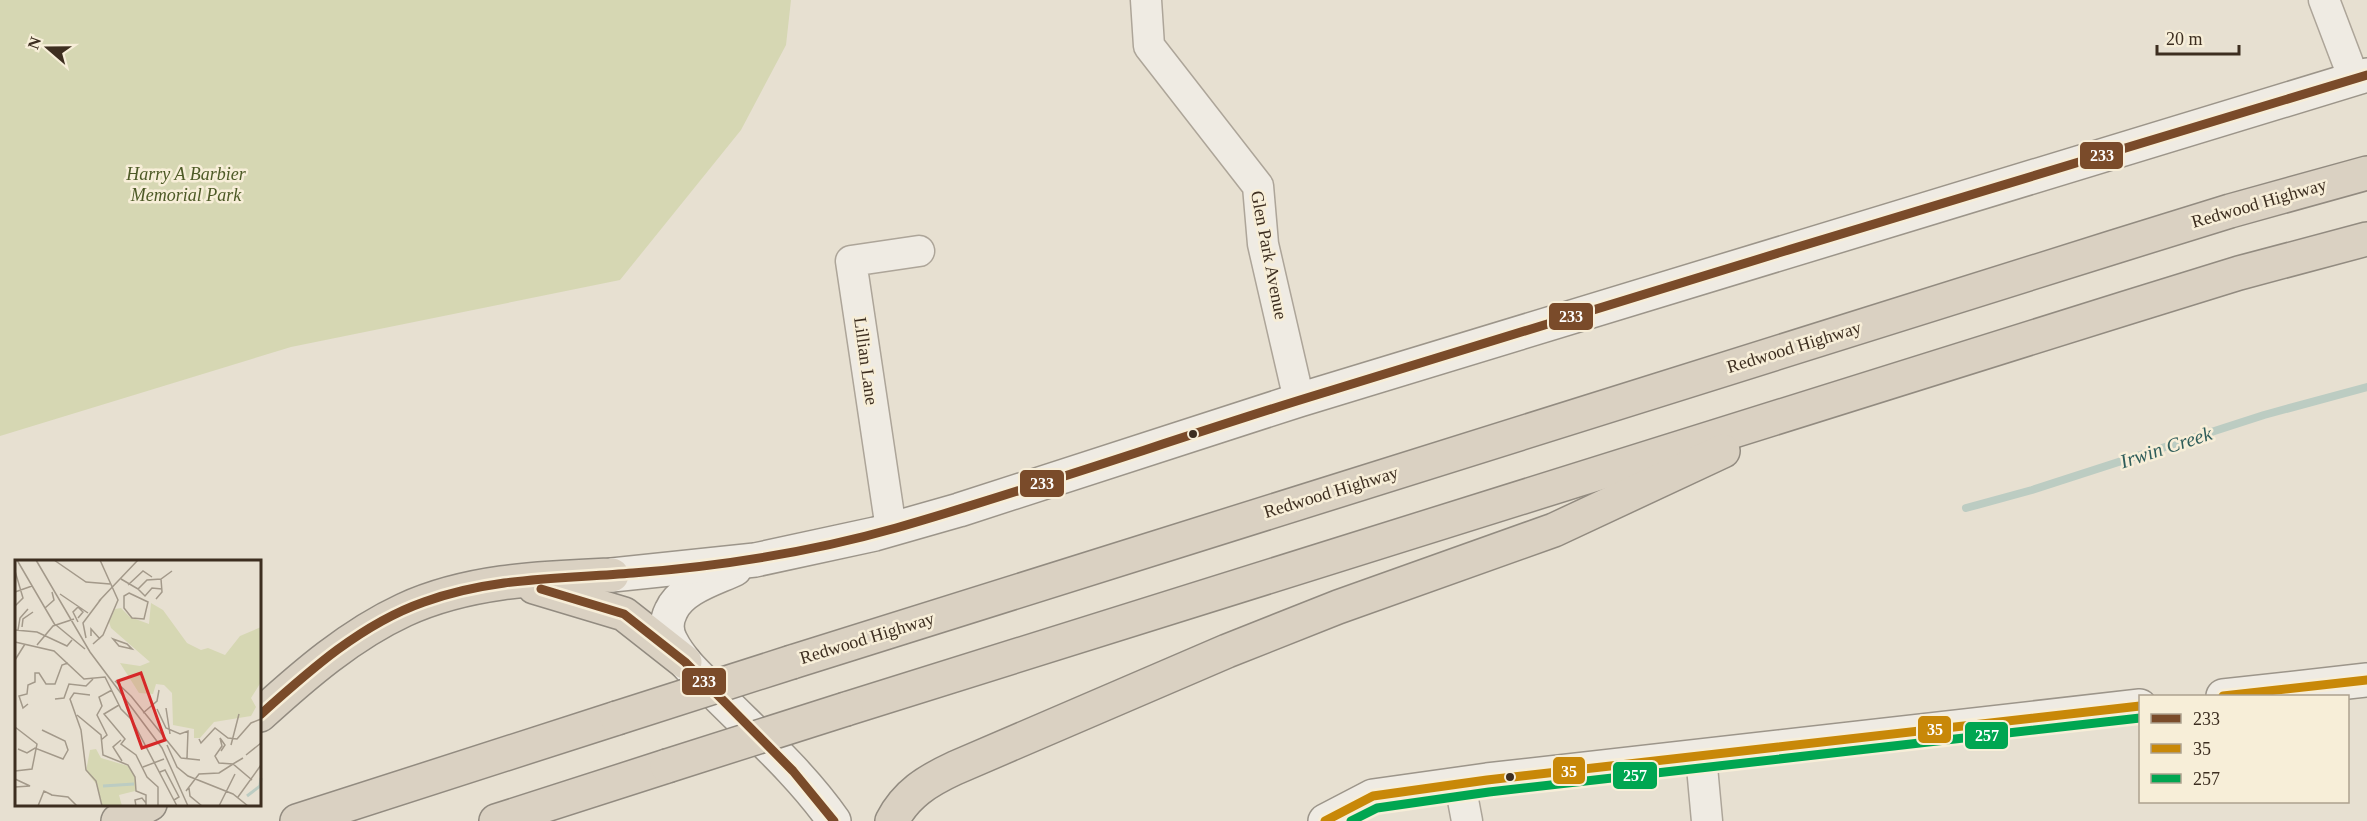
<svg xmlns="http://www.w3.org/2000/svg" width="2367" height="821" font-family="Georgia,serif">
	<style>
		.green { fill: #d6d7b3 }
		.lines { fill: none; stroke-linecap: round; stroke-linejoin: round }
		.stream { stroke: #bcccc2; stroke-width: 8 }
		.street-casing { stroke: #ada599; stroke-width: 33 }
		.secondary-casing { stroke: #9c958a; stroke-width: 36 }
		.highway-casing { stroke: #928b80; stroke-width: 36 }
		.street { stroke: #efebe3; stroke-width: 30 }
		.secondary { stroke: #efebe3; stroke-width: 33 }
		.highway { stroke: #dad1c2; stroke-width: 33 }
		.highway-bridge-casing { stroke: #928b80; stroke-width: 36; stroke-linecap: butt }
		.highway-bridge { stroke: #dad1c2; stroke-width: 33 }
		.bus-1-casing { stroke: #f7eed8; stroke-width: 14 }
		.bus-2-casing { stroke: #f7eed8; stroke-width: 14 }
		.bus-3-casing { stroke: #f7eed8; stroke-width: 14 }
		.bus-1 { stroke: #7a4b2a; stroke-width: 9 }
		.bus-2 { stroke: #c88808; stroke-width: 9 }
		.bus-3 { stroke: #00a651; stroke-width: 9 }
		.bus-dot { fill: #3d2e20; stroke: #f7eed8; stroke-width: 2 }
		.labels { text-anchor: middle; dominant-baseline: central; stroke-width: 5; stroke-linejoin: round; paint-order: stroke }
		.park-label { font-size: 18px; font-style: italic; fill: #4d5a26; stroke: #f7eed8 }
		.street-label { font-size: 18px; fill: #3d2e20; stroke: #f7eed8 }
		.water-label { font-size: 20px; font-style: italic; fill: #2f5d5a; stroke: #f7eed8 }
		.inset-river { fill: none; stroke: #bcccc2; stroke-width: 3 }
		.inset-road { fill: none; stroke: #a3998a; stroke-width: 1.5 }
		.view { fill: #d62828; fill-opacity: 0.15; stroke: #d62828; stroke-width: 3 }
		.inset-edge { fill: none; stroke: #3d2e20; stroke-width: 3 }
		.line-badge { stroke: #f7eed8; stroke-width: 2 }
		.badge-label { font-size: 16px; text-anchor: middle; font-weight: bold; fill: #fff }
	</style>
	<rect width="100%" height="100%" fill="#e7e0d1"/>
	<path class="green" d="M0 0H791L786 45 741 130 620 280 291 347 0 436Z"/>
	<g class="lines">
		<path class="stream" d="M1966 508 2032 490 2264 415 2367 387"/>
		<defs>
			<g id="street">
				<path d="M1146 0 1149 46 1258 186 1263 244 1299 400"/>
				<path d="M2324 0 2354 79"/>
				<path d="M891 529 851 261 919 251"/>
				<path d="M1701 756 1707 821"/>
				<path d="M1460 784 1467 821"/>
			</g>
			<g id="secondary">
				<path d="M735 569C714 579 681 588 671 611 666 621 666 632 671 641 682 663 703 680 719 697 758 736 802 775 834 821"/>
				<path d="M612 575 755 560 875 534 959 510 1299 400 2367 75"/>
				<path d="M2223 696 2367 680"/>
				<path d="M1325 821 1373 796 1487 780 2140 706"/>
			</g>
			<g id="highway">
				<path d="M534 587 624 614 685 662"/>
				<path d="M792 662 2114 247 2230 211 2367 173"/>
				<path d="M846 709 2126 308 2239 273 2367 239"/>
				<path d="M260 715C304 675 350 635 404 610 469 580 542 578 612 575"/>
				<path d="M118 821 150 804"/>
				<path d="M297 821 617 718"/>
				<path d="M496 821 667 766"/>
				<path d="M892 821C906 794 927 781 955 768L1227 651 1338 607 1554 530 1723 451"/>
			</g>
		</defs>
		<use href="#street" class="street-casing"/>
		<use href="#secondary" class="secondary-casing"/>
		<use href="#highway" class="highway-casing"/>
		<use href="#street" class="street"/>
		<use href="#secondary" class="secondary"/>
		<use href="#highway" class="highway"/>
		<defs>
			<g id="highway-bridge">
				<path d="M617 718 792 662"/>
				<path d="M667 766 846 709"/>
			</g>
		</defs>
		<use href="#highway-bridge" class="highway-bridge-casing"/>
		<use href="#highway-bridge" class="highway-bridge"/>
		<defs>
			<g id="bus-1">
				<path d="M541 589 624 614 685 662 793 771 834 821"/>
				<path d="M260 715C309 671 361 624 424 602 493 577 561 579 633 573 722 566 811 552 896 528 1032 489 1165 442 1300 400 1655 289 2011 183 2367 75"/>
			</g>
			<g id="bus-2">
				<path d="M2223 696 2367 680"/>
				<path d="M1325 821 1373 796 1487 780 2140 706"/>
			</g>
			<path id="bus-3" d="M1351 821 1377 808 1489 792 2140 718"/>
		</defs>
		<use href="#bus-1" class="bus-1-casing"/>
		<use href="#bus-2" class="bus-2-casing"/>
		<use href="#bus-3" class="bus-3-casing"/>
		<use href="#bus-1" class="bus-1"/>
		<use href="#bus-2" class="bus-2"/>
		<use href="#bus-3" class="bus-3"/>
	</g>
	<g class="bus-dot">
		<circle cx="1193" cy="434" r="5"/>
		<circle cx="1510" cy="777" r="5"/>
	</g>
	<g class="labels">
		<g class="park-label">
			<text x="186" y="174">Harry A Barbier<tspan x="186" dy="21">Memorial Park</tspan></text>
		</g>
		<g class="street-label">
			<text transform="translate(2259 203) rotate(-16)">Redwood Highway</text>
			<text transform="translate(1269 255) rotate(79)">Glen Park Avenue</text>
			<text transform="translate(1794 347) rotate(-17)">Redwood Highway</text>
			<text transform="translate(866 361) rotate(82)">Lillian Lane</text>
			<text transform="translate(1331 492) rotate(-17)">Redwood Highway</text>
			<text transform="translate(867 638) rotate(-17)">Redwood Highway</text>
		</g>
		<g class="water-label">
			<text transform="translate(2166 447) rotate(-18)">Irwin Creek</text>
		</g>
	</g>
	<g transform="translate(15 560)">
		<rect width="246" height="246" fill="#e7e0d1"/>
		<path d="M136 43 148 50 172 83 186 90 193 88 210 95 225 76 246 67V122L236 138 241 147 236 156 199 162 185 178H179V169L158 165 157 133 149 125 141 124 138 134 124 133 105 103 125 106 135 102 96 68 94 62 100 49 106 48 115 57 134 64ZM81 189 86 198 113 206 120 217V231L104 235 107 246H87L82 225 71 211 75 190Z" fill="#d6d7b3"/>
		<path class="inset-river" d="M88 226 119 224M232 236 245 226 246 218"/>
		<path class="inset-road" d="M2 0 30 48M21 0 75 92 147 188 173 246M39 0 71 22 95 24M0 11 8 38 0 46M106 19 123 29 132 20 146 19 157 11M113 25 128 11 137 17M123 29 130 36 137 28 147 29M0 32 17 26M114 33 133 42 129 59 117 58 109 48V36ZM45 34 73 53M141 39 147 32 146 19M84 41 123 0M30 48 40 65M30 48 39 40 37 32M63 58 68 52 63 47 58 52 63 62M41 65 70 89M7 67 8 59 18 52M0 70 22 72 52 86 57 80M3 70 5 58 13 49M76 76V69L85 79M71 78 68 63 86 39M98 79 112 84 117 89 104 86ZM0 82 39 91 69 119 90 117 106 149 117 160 162 246M78 84 88 75 103 40 85 0M22 85 38 66 59 59M0 100 10 84M100 121 116 136M75 135 59 133 55 139 66 170 71 210 81 221 87 246M116 136 166 198M40 139 49 138 54 124 71 126 78 119M13 144 8 148 4 136 12 134 13 125 20 122V113H24L31 124H40L47 105 53 103M104 145 89 154 110 179 106 184 121 195 132 217 143 227V246M151 148 155 174M142 149 151 168 165 174 173 171 172 198M128 153 142 141 144 130M62 155 86 175 88 195 113 205 120 217 121 231 131 235V246M0 167 22 184 17 209 0 211M184 179 186 183 200 168 213 178 222 179 236 163 246 159M86 180 92 175 82 155 87 146 84 137 97 130M106 180 98 187 107 201M152 185 162 207 173 216 218 234 233 246M216 185 224 154M3 189 12 193 20 188 48 199 53 190 50 181 27 170M206 191 210 185 205 178 207 186 200 196 204 203 218 204 228 198M231 195 246 183M166 198 185 200M128 207 149 199M145 212 150 210 164 237 159 240M0 219 15 226 0 227M174 228 175 236 187 246M171 231 184 214 204 213 218 204 237 220M36 235 53 237 62 246M223 237 246 205M23 246 29 231 37 235M121 246 120 240 127 238 131 243M204 246 220 214"/>
		<path class="view" d="M126 113 150 180 127 188 103 121Z"/>
		<rect width="246" height="246" class="inset-edge"/>
	</g>
	<g class="line-badge">
		<rect x="2079" y="141" width="45" height="29" rx="6" fill="#7a4b2a"/>
		<rect x="1548" y="302" width="46" height="29" rx="6" fill="#7a4b2a"/>
		<rect x="1019" y="469" width="46" height="29" rx="6" fill="#7a4b2a"/>
		<rect x="681" y="667" width="46" height="29" rx="6" fill="#7a4b2a"/>
		<rect x="1917" y="715" width="35" height="29" rx="6" fill="#c88808"/>
		<rect x="1964" y="721" width="45" height="29" rx="6" fill="#00a651"/>
		<rect x="1552" y="756" width="34" height="29" rx="6" fill="#c88808"/>
		<rect x="1612" y="761" width="46" height="29" rx="6" fill="#00a651"/>
	</g>
	<g class="badge-label">
		<text x="2102" y="161">233</text>
		<text x="1571" y="322">233</text>
		<text x="1042" y="489">233</text>
		<text x="704" y="687">233</text>
		<text x="1935" y="735">35</text>
		<text x="1987" y="741">257</text>
		<text x="1569" y="777">35</text>
		<text x="1635" y="781">257</text>
	</g>
	<rect x="2139" y="695" width="210" height="108" fill="#f7eed8" stroke="#ada18e" stroke-width="1.5"/>
	<rect x="2151" y="714" width="30" height="9" fill="#7a4b2a" stroke="#ada18e" stroke-width="1.5"/>
	<text x="2193" y="725" font-size="18" fill="#3d2e20">233</text>
	<rect x="2151" y="744" width="30" height="9" fill="#c88808" stroke="#ada18e" stroke-width="1.5"/>
	<text x="2193" y="755" font-size="18" fill="#3d2e20">35</text>
	<rect x="2151" y="774" width="30" height="9" fill="#00a651" stroke="#ada18e" stroke-width="1.5"/>
	<text x="2193" y="785" font-size="18" fill="#3d2e20">257</text>
	<g transform="translate(48 48) rotate(290)" stroke="#f7eed8" stroke-width="4.5" paint-order="stroke">
	<path d="M0-4.5L10 22L0 15L-10 22Z" fill="#3d2e20"/>
	<text y="-9" font-size="16" font-weight="bold" text-anchor="middle" fill="#3d2e20">N</text>
	</g>
	<path d="M2157 45v9h82v-9" fill="none" stroke="#3d2e20" stroke-width="3"/>
	<text x="2166" y="45" font-size="18" fill="#3d2e20" stroke="#f7eed8" stroke-width="4.5" paint-order="stroke">20 m</text>
</svg>
